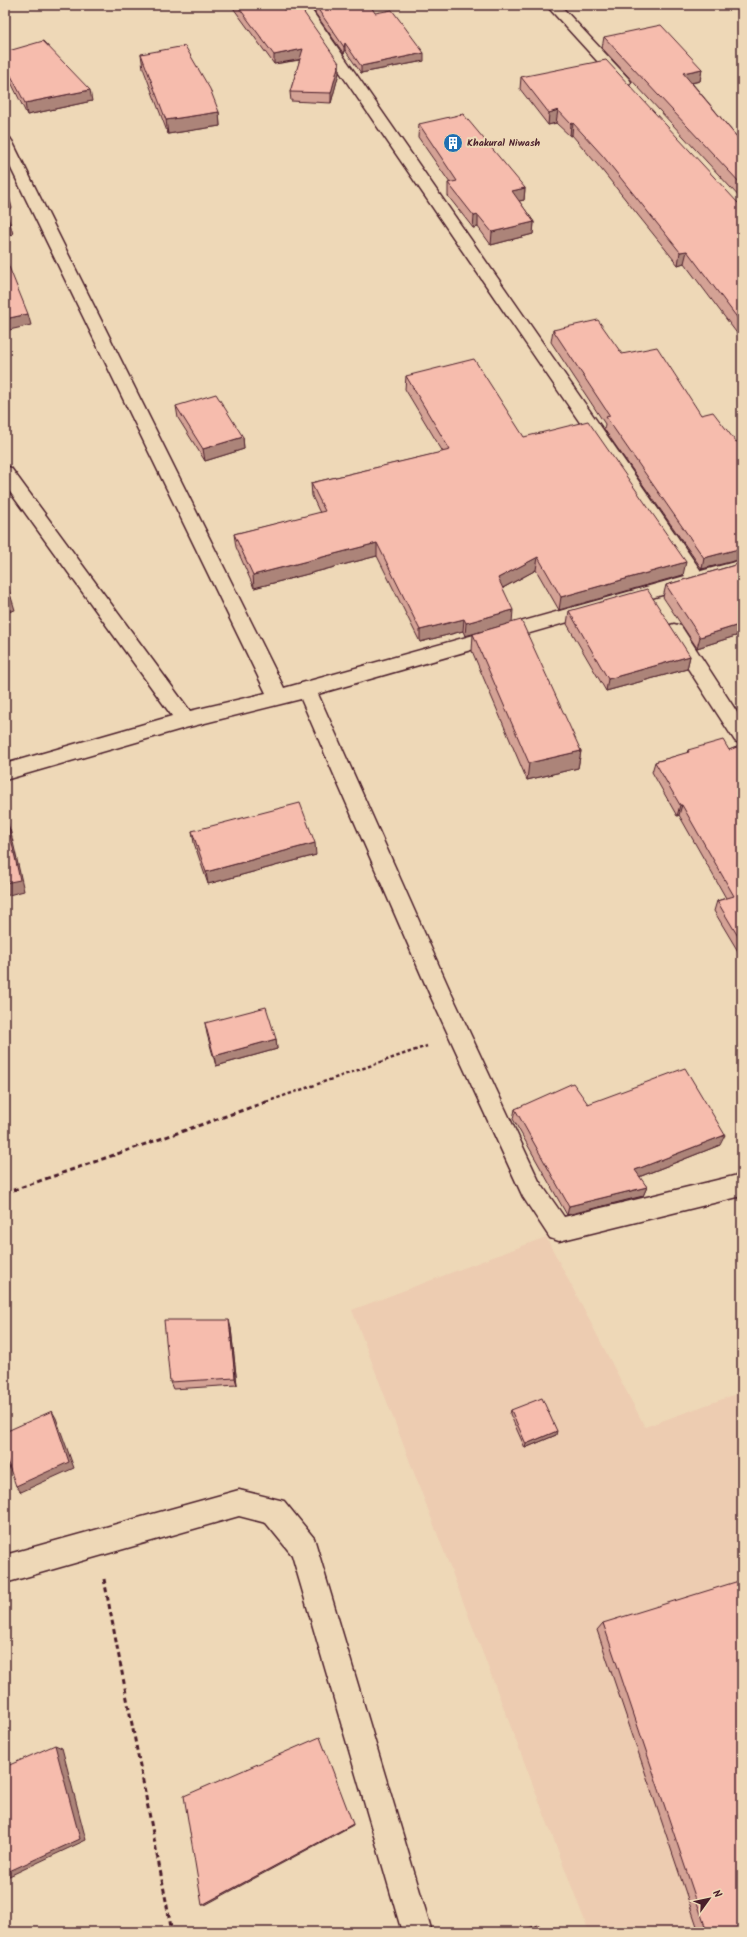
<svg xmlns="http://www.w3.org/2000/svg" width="747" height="1937" font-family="Kalam,sans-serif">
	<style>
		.built { fill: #edccb1 }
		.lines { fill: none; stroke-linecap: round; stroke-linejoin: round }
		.minor-casing { stroke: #4a1f2b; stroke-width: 3 }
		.path-far1 { stroke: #4a1f2b; stroke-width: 2.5; stroke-dasharray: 3.5 2.5; stroke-linecap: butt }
		.path { stroke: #4a1f2b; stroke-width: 3; stroke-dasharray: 5 3.5; stroke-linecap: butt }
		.minor { fill: #eed8b7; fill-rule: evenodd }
		.wall { fill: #d4a295; stroke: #4a1f2b }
		.shaded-wall { fill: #ac8479; stroke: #4a1f2b }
		.building { fill: #f6bcad; stroke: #4a1f2b }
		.labels { text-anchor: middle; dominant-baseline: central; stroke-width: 4; stroke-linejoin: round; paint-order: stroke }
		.far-poi-label { font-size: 10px; font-weight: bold; fill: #4a1f2b; stroke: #eed8b7; text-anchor: start }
	</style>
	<rect width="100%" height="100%" fill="#eed8b7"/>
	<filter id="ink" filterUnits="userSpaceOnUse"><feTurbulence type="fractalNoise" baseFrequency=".025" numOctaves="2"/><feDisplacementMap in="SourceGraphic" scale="8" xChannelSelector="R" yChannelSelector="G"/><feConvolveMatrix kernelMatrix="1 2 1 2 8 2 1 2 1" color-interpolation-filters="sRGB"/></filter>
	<g filter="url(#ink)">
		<path class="built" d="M546 1237 645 1427 742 1392V1932H589L352 1310Z"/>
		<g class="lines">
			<defs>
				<g id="minor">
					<path d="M294 5H308L701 571 742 560V572L318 694 452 995 539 1181 564 1217 742 1174V1196L559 1241 550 1238 523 1197 430 995 301 699 185 728 5 780V764L172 716 5 485V466L11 468 190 711 266 693 5 156V137L10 138 12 141 284 688 685 576Z"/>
					<path d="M546 5H560L629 79 631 82 629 85H619Z"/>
					<path d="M674 624 681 626 742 720V744L735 741 667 636 665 631 667 626Z"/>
					<path d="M239 1490 284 1501 314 1538 432 1932H402L292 1555 266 1523 239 1516 5 1583V1555Z"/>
				</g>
			</defs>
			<use href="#minor" class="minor-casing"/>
			<path class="path-far1" d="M266 1102 427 1046"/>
			<g class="path">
				<path d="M5 1193 269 1101"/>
				<path d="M104 1579 172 1932"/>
			</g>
			<use href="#minor" class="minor"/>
		</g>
		<g class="wall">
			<path d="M231 5H281L285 10 339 63V73L331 103 291 101 290 92 300 60 274 64Z"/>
			<path d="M315 5 375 13 424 61 361 73 345 50 344 54 315 13Z"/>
			<path d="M604 37 702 69 700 81 692 83 742 143V200L602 48Z"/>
			<path d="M5 52 92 101 27 115 5 70Z"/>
			<path d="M141 54 219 112 220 126 168 134 143 68Z"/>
			<path d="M521 77 738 203 742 204V340L684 263 678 265 601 169 572 135 570 136 556 123 548 125 520 89Z"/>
			<path d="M419 124 525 188 524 200 519 201 534 222 533 234 491 245 478 227 473 228 448 196V183H450L418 137Z"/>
			<path d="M553 330 622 354 736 442 742 440V559L702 569 604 429 605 424 551 342Z"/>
			<path d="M406 376 524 437 683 575 559 610 536 570 503 588 512 623 581 751 578 768 527 780 472 651 473 634 509 624 465 636 463 631 420 642 377 556 254 588 236 547 234 534 320 513 312 496 311 483 443 452 405 389Z"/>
			<path d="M176 406 243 437 244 449 205 461 178 418Z"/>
			<path d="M742 563V634L697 648 663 597 666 585Z"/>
			<path d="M569 611 690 656 687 669 606 691 567 624Z"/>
			<path d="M742 745V958L714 911 717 901 726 898 679 815 677 816 652 772 655 762 687 753 688 750H729Z"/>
			<path d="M192 831 316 855 208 884 194 843Z"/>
			<path d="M205 1023 276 1039 277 1049 216 1066 207 1034Z"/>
			<path d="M588 1104 720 1145 639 1177 647 1187 643 1196 567 1215 513 1119 515 1109Z"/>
			<path d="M231 1328 237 1385 173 1389 170 1382Z"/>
			<path d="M511 1410 556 1435 525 1448 510 1414Z"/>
			<path d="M603 1623 742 1932H699L597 1630Z"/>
			<path d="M537 1925H539L542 1932H518Z"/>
		</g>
		<g class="shaded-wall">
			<path d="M345 43V50L344 54V47Z"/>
			<path d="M303 49V59L274 64V55Z"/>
			<path d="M424 53V61L361 73V66Z"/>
			<path d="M339 63V73L331 103V93Z"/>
			<path d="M702 69 700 81 681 85 683 73Z"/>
			<path d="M90 90 92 101 27 115 25 103Z"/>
			<path d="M558 110 556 123 548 125 549 113Z"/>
			<path d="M219 112 220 126 168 134 166 120Z"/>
			<path d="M573 123 572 135 570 136 571 124Z"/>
			<path d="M525 188 524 200 511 203 512 191Z"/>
			<path d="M9 196 12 208 5 209V197Z"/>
			<path d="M478 215V227L473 228 474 216Z"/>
			<path d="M534 222 533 234 491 245 492 232Z"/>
			<path d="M10 223 13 234 5 236V224Z"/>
			<path d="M687 251 684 263 678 265 680 252Z"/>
			<path d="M28 314 31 325 5 331V319Z"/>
			<path d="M243 437 244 449 205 461 203 449Z"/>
			<path d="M377 543V556L254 588 253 575Z"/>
			<path d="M742 548V559L702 569 704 558Z"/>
			<path d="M538 557 536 570 497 591 498 578Z"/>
			<path d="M686 562 683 575 559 610 561 597Z"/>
			<path d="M11 597 15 610 5 613V599Z"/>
			<path d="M513 610 512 623 465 636 466 623Z"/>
			<path d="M464 619 463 631 420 642V630Z"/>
			<path d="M742 624V634L697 648 700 637Z"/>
			<path d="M690 656 687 669 606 691 608 679Z"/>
			<path d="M581 751 578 768 527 780 529 763Z"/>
			<path d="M680 805H682L679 815 677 816Z"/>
			<path d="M7 821 11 833 24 891 5 896Z"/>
			<path d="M315 843 316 855 208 884 206 872Z"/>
			<path d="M276 1039 277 1049 216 1066 214 1056Z"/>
			<path d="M725 1135 720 1145 631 1180 635 1170Z"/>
			<path d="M647 1187 643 1196 567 1215 569 1206Z"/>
			<path d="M229 1320 231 1328 237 1385 235 1378Z"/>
			<path d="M52 1411 56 1418 74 1468 21 1492 16 1486Z"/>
			<path d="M557 1431 556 1435 525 1448 526 1444Z"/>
			<path d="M55 1745 62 1748 86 1840 5 1878V1873Z"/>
			<path d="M353 1824V1825L205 1905H202Z"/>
		</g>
		<g class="building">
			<path d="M237 5H281L285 10 300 7 339 63 331 93 290 92 303 49 274 55Z"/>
			<path d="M315 5H370L375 13 392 10 424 53 361 66 345 43 344 47Z"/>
			<path d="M661 25 702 69 683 73 742 143V185L604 37Z"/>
			<path d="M43 41 90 90 25 103 5 64V52Z"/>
			<path d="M185 46 210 89 219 112 166 120 141 54Z"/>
			<path d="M606 60 738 203 742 204V324L687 251 680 252 603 156 573 123 571 124 558 110 549 113 521 77Z"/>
			<path d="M463 114 525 188 512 191 534 222 492 232 478 215 474 216 448 183 457 181 419 124Z"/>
			<path d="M5 188 9 196 5 197Z"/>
			<path d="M5 210 10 223 5 224Z"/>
			<path d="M5 257 28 314 5 319Z"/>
			<path d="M598 320 622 354 657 347 701 415 713 412 736 442 742 440V548L704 558 606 417 610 416 553 330Z"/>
			<path d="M474 359 524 437 588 421 686 562 561 597 538 557 498 578 513 610 466 623 464 619 420 630 377 543 253 575 234 534 325 511 311 483 450 450 406 376Z"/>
			<path d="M216 394 243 437 203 449 176 406Z"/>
			<path d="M742 563V624L700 637 666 585Z"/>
			<path d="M5 576 11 597 5 599Z"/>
			<path d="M647 589 690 656 608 679 569 611Z"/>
			<path d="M521 620 581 751 529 763 473 634Z"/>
			<path d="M723 740 729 750 742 745V943L717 901 734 896 682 805H680L655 762 689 752 688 750Z"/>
			<path d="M300 803 315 843 206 872 192 831Z"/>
			<path d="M5 821H7L20 880 5 883Z"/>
			<path d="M266 1007 276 1039 214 1056 205 1023Z"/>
			<path d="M685 1068 725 1135 635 1170 647 1187 569 1206 515 1109 573 1083 588 1104Z"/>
			<path d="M164 1320H229L235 1378 170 1382Z"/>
			<path d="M542 1398 557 1431 526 1444 511 1410Z"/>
			<path d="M52 1411 69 1462 16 1486 5 1455V1432Z"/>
			<path d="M742 1580V1932H707L603 1623Z"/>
			<path d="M320 1737 353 1824 202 1905 184 1796Z"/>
			<path d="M55 1745 80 1839 5 1873V1767Z"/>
			<path d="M539 1925 542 1932H522Z"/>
		</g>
	</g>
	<defs>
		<symbol id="building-disc" viewBox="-11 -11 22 22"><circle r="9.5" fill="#1f6fb2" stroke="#eed8b7"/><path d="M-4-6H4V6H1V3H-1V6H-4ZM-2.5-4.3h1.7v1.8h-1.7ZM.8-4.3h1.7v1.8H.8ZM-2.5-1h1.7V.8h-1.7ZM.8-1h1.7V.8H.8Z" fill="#fff"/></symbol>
	</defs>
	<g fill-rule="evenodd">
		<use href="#building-disc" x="442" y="132" width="22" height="22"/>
	</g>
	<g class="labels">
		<g class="far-poi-label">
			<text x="467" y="143">Khakural Niwash</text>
		</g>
	</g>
	<rect width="747" height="1937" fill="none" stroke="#eed8b7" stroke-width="20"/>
	<rect x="10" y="10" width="727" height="1917" fill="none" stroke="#4a1f2b" stroke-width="1.5" filter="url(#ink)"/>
	<g transform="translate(709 1899) rotate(57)" stroke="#eed8b7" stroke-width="3" paint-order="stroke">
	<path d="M0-3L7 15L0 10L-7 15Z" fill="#4a1f2b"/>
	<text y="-6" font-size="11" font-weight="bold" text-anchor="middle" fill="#4a1f2b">N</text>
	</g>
</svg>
